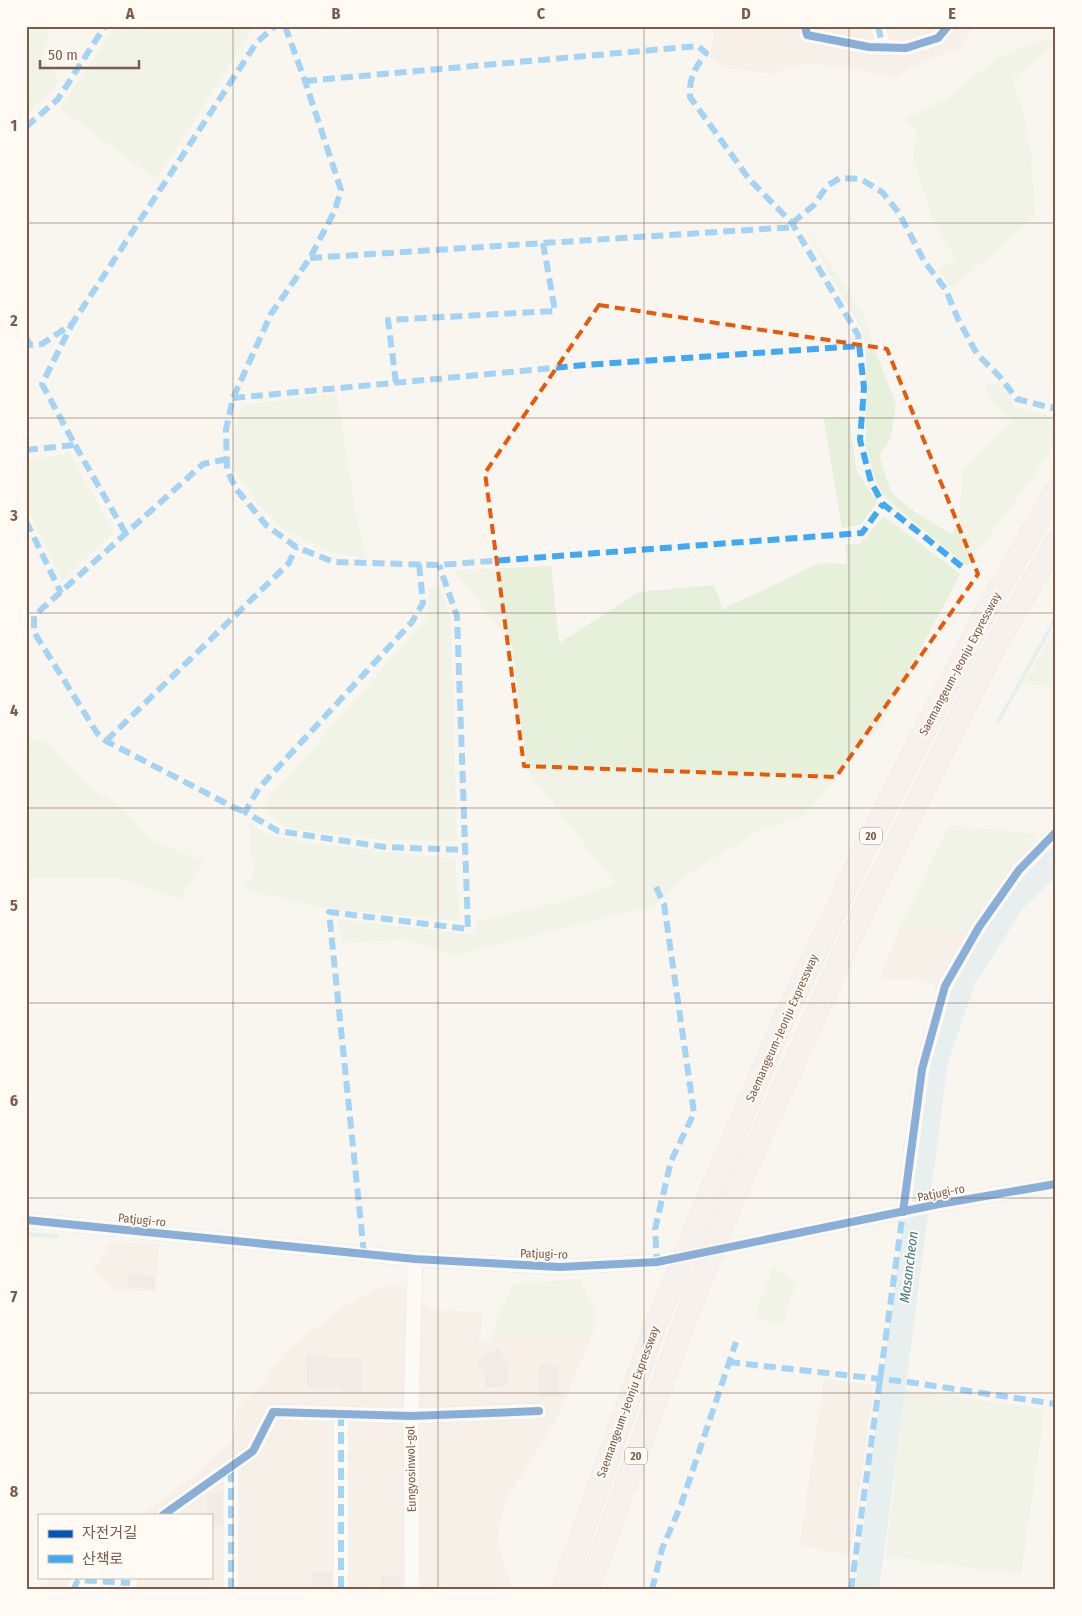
<svg xmlns="http://www.w3.org/2000/svg" width="1082" height="1616" font-family="'Fira Sans Condensed','Noto Sans KR',sans-serif">
	<style>
		.residential { fill: #f2e8de }
		.green { fill: #e7f0db }
		.lines { fill: none; stroke-linecap: round; stroke-linejoin: round }
		.stream { stroke: #d0e8ea; stroke-width: 4 }
		.river { stroke: #d0e8ea; stroke-width: 24 }
		.building { fill: #e6ded7; stroke: #e2d8d2 }
		.minor-casing { stroke: #d7d1cb; stroke-width: 16 }
		.highway-casing { stroke: #dad1cc; stroke-width: 22 }
		.minor { stroke: #fefefd; stroke-width: 15 }
		.highway { stroke: #f2eae7; stroke-width: 21 }
		.highway-bridge-casing { stroke: #dad1cc; stroke-width: 22; stroke-linecap: butt }
		.highway-bridge { stroke: #f2eae7; stroke-width: 21 }
		.quiet { stroke: #3fa9f5; stroke-width: 6; stroke-dasharray: 12 6; stroke-linecap: butt }
		.cycleway-casing { stroke: #fffaf3; stroke-width: 11 }
		.cycleway { stroke: #0057b8; stroke-width: 8 }
		.marked { fill: none; stroke: #e8590c; stroke-width: 4; stroke-dasharray: 10 6; stroke-linejoin: round }
		.grid { fill: none; stroke: #7a5c4d; stroke-width: 1; stroke-opacity: 0.55 }
		.labels { text-anchor: middle; dominant-baseline: central; stroke-width: 4; stroke-linejoin: round; paint-order: stroke }
		.shield { fill: #fffaf3; stroke: #a28b7f; stroke-width: 1 }
		.shield-label { font-size: 11px; font-weight: bold; fill: #7a5c4d }
		.street-label { font-size: 12px; fill: #7a5c4d; stroke: #fffaf3 }
		.water-label { font-size: 14px; font-style: italic; fill: #437c86; stroke: #fffaf3 }
		.neatline { fill: none; stroke: #7a5c4d; stroke-width: 2 }
		.grid-label { font-size: 16px; text-anchor: middle; font-weight: bold; fill: #7a5c4d }
	</style>
	<rect width="100%" height="100%" fill="#f9f5f0"/>
	<g class="residential">
		<path d="M715 26H976L957 49 914 66 892 78 848 67 805 63 771 74 725 68 710 58Z"/>
		<path d="M900 928 967 935 938 988 929 981 879 979Z"/>
		<path d="M111 1242 159 1244 156 1292 113 1289 94 1269Z"/>
		<path d="M400 1286 432 1309 483 1313 479 1341 556 1336 590 1340 559 1415 504 1503 497 1543 511 1582 509 1590H36L52 1577H211V1515H141L186 1482 232 1440 237 1407 263 1383 284 1352 344 1306 379 1287Z"/>
		<path d="M824 1379 874 1385 850 1555 799 1546Z"/>
	</g>
	<g class="green">
		<path d="M26 26H51L41 56 60 81 26 115Z"/>
		<path d="M116 26H255L156 179 60 108Z"/>
		<path d="M1039 40 1056 42V45L1012 79 1023 111 1031 153 1035 216 952 289 939 271 955 258 932 217 913 158 917 133 906 119 945 100 997 58Z"/>
		<path d="M801 223 864 314 875 350 896 404 891 438 879 456 891 492 909 508 952 535 959 518 963 471 1011 422 988 397 986 384H1000L1015 407 1056 417V443L1017 499 967 566 886 499 876 481 866 448V345L860 327Z"/>
		<path d="M336 394 356 512 366 558 331 553 286 531 256 501 232 468 233 433 242 405Z"/>
		<path d="M849 417 857 473 878 502 860 525 842 528 824 419Z"/>
		<path d="M68 453 114 531 62 581 26 505V461Z"/>
		<path d="M884 516 960 574 882 723 805 815 760 830 693 871 654 905 455 955 402 940 342 943 337 919 475 935V921L561 902 615 884 527 770 512 645 454 570 551 566 559 643 639 592 714 585 723 609 820 563 847 564 845 544 859 545Z"/>
		<path d="M428 588H440L451 620 457 841 384 840 288 828 261 808 429 615Z"/>
		<path d="M1056 626V687L1024 684Z"/>
		<path d="M26 739 47 741 84 782 123 809 152 841 204 861 179 899 120 878H26Z"/>
		<path d="M249 823 268 835 315 844 455 859 460 921 321 908 244 889 253 874Z"/>
		<path d="M949 825 1039 834 1005 877 967 935 900 928Z"/>
		<path d="M773 1268 788 1275 795 1286 784 1320 776 1323 754 1317Z"/>
		<path d="M580 1279 598 1319 590 1340 556 1336 489 1340 513 1284Z"/>
		<path d="M905 1389 1045 1409 1021 1575 886 1556Z"/>
	</g>
	<g class="lines">
		<g class="stream">
			<path d="M999 720 1056 618"/>
			<path d="M26 1234 57 1236"/>
		</g>
		<path class="river" d="M867 1590 936 1060 964 979 1014 900 1056 860"/>
	</g>
	<g class="building">
		<path d="M130 1275 154 1277V1289L128 1286Z"/>
		<path d="M498 1349 507 1365V1385L486 1387V1372L477 1362Z"/>
		<path d="M307 1356H325V1359H361V1390H343V1386H308Z"/>
		<path d="M540 1366H557L558 1396H540Z"/>
		<path d="M208 1494H222V1525H211V1515H208Z"/>
		<rect x="313" y="1573" width="18" height="17"/>
		<rect x="382" y="1577" width="17" height="13"/>
	</g>
	<g class="lines">
		<defs>
			<g id="minor">
				<path d="M805 26 807 35 869 47 906 48 938 38 948 26"/>
				<path d="M878 26 883 47"/>
				<path d="M903 1212 922 1069 945 986 979 927 1019 870 1056 832"/>
				<path d="M26 1220 415 1259 560 1267 657 1262 939 1204 1056 1184"/>
				<path d="M341 1414V1590"/>
				<path d="M163 1515 253 1451 273 1412 411 1416 539 1411"/>
				<path d="M73 1590 78 1580 130 1583"/>
				<path d="M231 1590V1467"/>
				<path d="M412 1590 411 1416 415 1259"/>
			</g>
			<g id="highway">
				<path d="M737 1190 849 941 993 650 1056 542"/>
				<path d="M710 1193 784 1019 869 840 978 626 1056 490"/>
				<path d="M562 1590 654 1329"/>
				<path d="M588 1590 684 1323"/>
			</g>
		</defs>
		<use href="#minor" class="minor-casing"/>
		<use href="#highway" class="highway-casing"/>
		<use href="#minor" class="minor"/>
		<use href="#highway" class="highway"/>
		<defs>
			<g id="highway-bridge">
				<path d="M684 1323 737 1190"/>
				<path d="M654 1329 710 1193"/>
			</g>
		</defs>
		<use href="#highway-bridge" class="highway-bridge-casing"/>
		<use href="#highway-bridge" class="highway-bridge"/>
		<g class="quiet">
			<path d="M285 26 305 81 341 190 335 210 310 258 271 314 233 398 226 429 227 471 237 490 266 525 296 547 334 562 439 565 862 533 883 504"/>
			<path d="M878 26 883 47"/>
			<path d="M305 81 698 46 706 53C695 69 689 76 690 97L749 179 792 223 858 335 864 388 860 440 871 482 883 504 965 569"/>
			<path d="M26 127 58 99 105 26"/>
			<path d="M792 223 814 205 827 186 840 178 861 179 882 192 899 213 924 261 946 290 958 319 977 354 1000 377 1017 399 1052 408 1056 405"/>
			<path d="M310 258 795 227"/>
			<path d="M26 337 30 345 42 344 72 324 257 42 275 26"/>
			<path d="M396 383 388 320 555 311 543 243"/>
			<path d="M233 398 585 365 859 346"/>
			<path d="M75 445 126 534"/>
			<path d="M26 450 75 445 42 384 72 324"/>
			<path d="M227 459 203 464 34 616V632L97 733 106 741 235 808 245 812"/>
			<path d="M26 521 61 593"/>
			<path d="M419 564 423 603 412 622 259 788 245 812 278 831 385 847 465 850"/>
			<path d="M106 741 289 563 296 547"/>
			<path d="M656 887 664 904 694 1113 671 1161 655 1229 657 1262"/>
			<path d="M364 1254 329 912 468 929 457 616 439 565"/>
			<path d="M728 1362 908 1382 1056 1404"/>
			<path d="M341 1414V1590"/>
			<path d="M73 1590 78 1580 130 1583"/>
			<path d="M231 1590V1467"/>
			<path d="M652 1590 662 1549 681 1505 736 1342"/>
			<path d="M851 1590 903 1212"/>
		</g>
		<defs>
			<g id="cycleway">
				<path d="M805 26 807 35 869 47 906 48 938 38 948 26"/>
				<path d="M903 1212 922 1069 945 986 979 927 1019 870 1056 832"/>
				<path d="M26 1220 415 1259 560 1267 657 1262 939 1204 1056 1184"/>
				<path d="M163 1515 253 1451 273 1412 411 1416 539 1411"/>
			</g>
		</defs>
		<use href="#cycleway" class="cycleway-casing"/>
		<use href="#cycleway" class="cycleway"/>
	</g>
	<path d="M0 0H1082V1616H0ZM599 305 887 349 978 574 836 777 524 766 485 473Z" fill="#f9f5f0" fill-opacity=".55" fill-rule="evenodd"/>
	<path class="marked" d="M599 305 887 349 978 574 836 777 524 766 485 473Z"/>
	<path class="grid" d="M233 26V1590M438 26V1590M644 26V1590M849 26V1590M26 223H1056M26 418H1056M26 613H1056M26 808H1056M26 1003H1056M26 1198H1056M26 1393H1056"/>
	<g class="labels">
		<g class="shield">
			<rect x="860" y="827.5" width="22" height="17" rx="4"/>
			<rect x="625" y="1447.5" width="22" height="17" rx="4"/>
		</g>
		<g class="shield-label">
			<text x="871" y="836">20</text>
			<text x="636" y="1456">20</text>
		</g>
		<g class="street-label">
			<text transform="translate(960 664) rotate(-62)">Saemangeum-Jeonju Expressway</text>
			<text transform="translate(782 1028) rotate(-66)">Saemangeum-Jeonju Expressway</text>
			<text transform="translate(941 1193) rotate(-11)">Patjugi-ro</text>
			<text transform="translate(142 1220) rotate(6)">Patjugi-ro</text>
			<text transform="translate(544 1254) rotate(2)">Patjugi-ro</text>
			<text transform="translate(628 1402) rotate(-70)">Saemangeum-Jeonju Expressway</text>
			<text transform="translate(411 1469) rotate(-91)">Eungyosinwol-gol</text>
		</g>
		<g class="water-label">
			<text transform="translate(909 1267) rotate(-83)">Masancheon</text>
		</g>
	</g>
	<rect width="1082" height="1616" fill="none" stroke="#fffaf3" stroke-width="55"/>
	<rect x="38" y="1514" width="175" height="65" fill="#fffaf3" stroke="#cabbb1"/>
	<rect x="48" y="1530" width="25" height="8" fill="#0057b8" stroke="#cabbb1"/>
	<text x="82" y="1538" font-size="15" fill="#7a5c4d">자전거길</text>
	<rect x="48" y="1555" width="25" height="8" fill="#3fa9f5" stroke="#cabbb1"/>
	<text x="82" y="1564" font-size="15" fill="#7a5c4d">산책로</text>
	<path d="M40 60v8h99v-8" fill="none" stroke="#7a5c4d" stroke-width="2.5"/>
	<text x="48" y="60" font-size="15" fill="#7a5c4d" stroke="#fffaf3" stroke-width="4" paint-order="stroke">50 m</text>
	<rect x="28" y="28" width="1026" height="1560" class="neatline"/>
	<g class="grid-label">
		<text x="130" y="19">A</text>
		<text x="336" y="19">B</text>
		<text x="541" y="19">C</text>
		<text x="746" y="19">D</text>
		<text x="952" y="19">E</text>
		<text x="14" y="131">1</text>
		<text x="14" y="326">2</text>
		<text x="14" y="521">3</text>
		<text x="14" y="716">4</text>
		<text x="14" y="911">5</text>
		<text x="14" y="1106">6</text>
		<text x="14" y="1302">7</text>
		<text x="14" y="1497">8</text>
	</g>
</svg>
